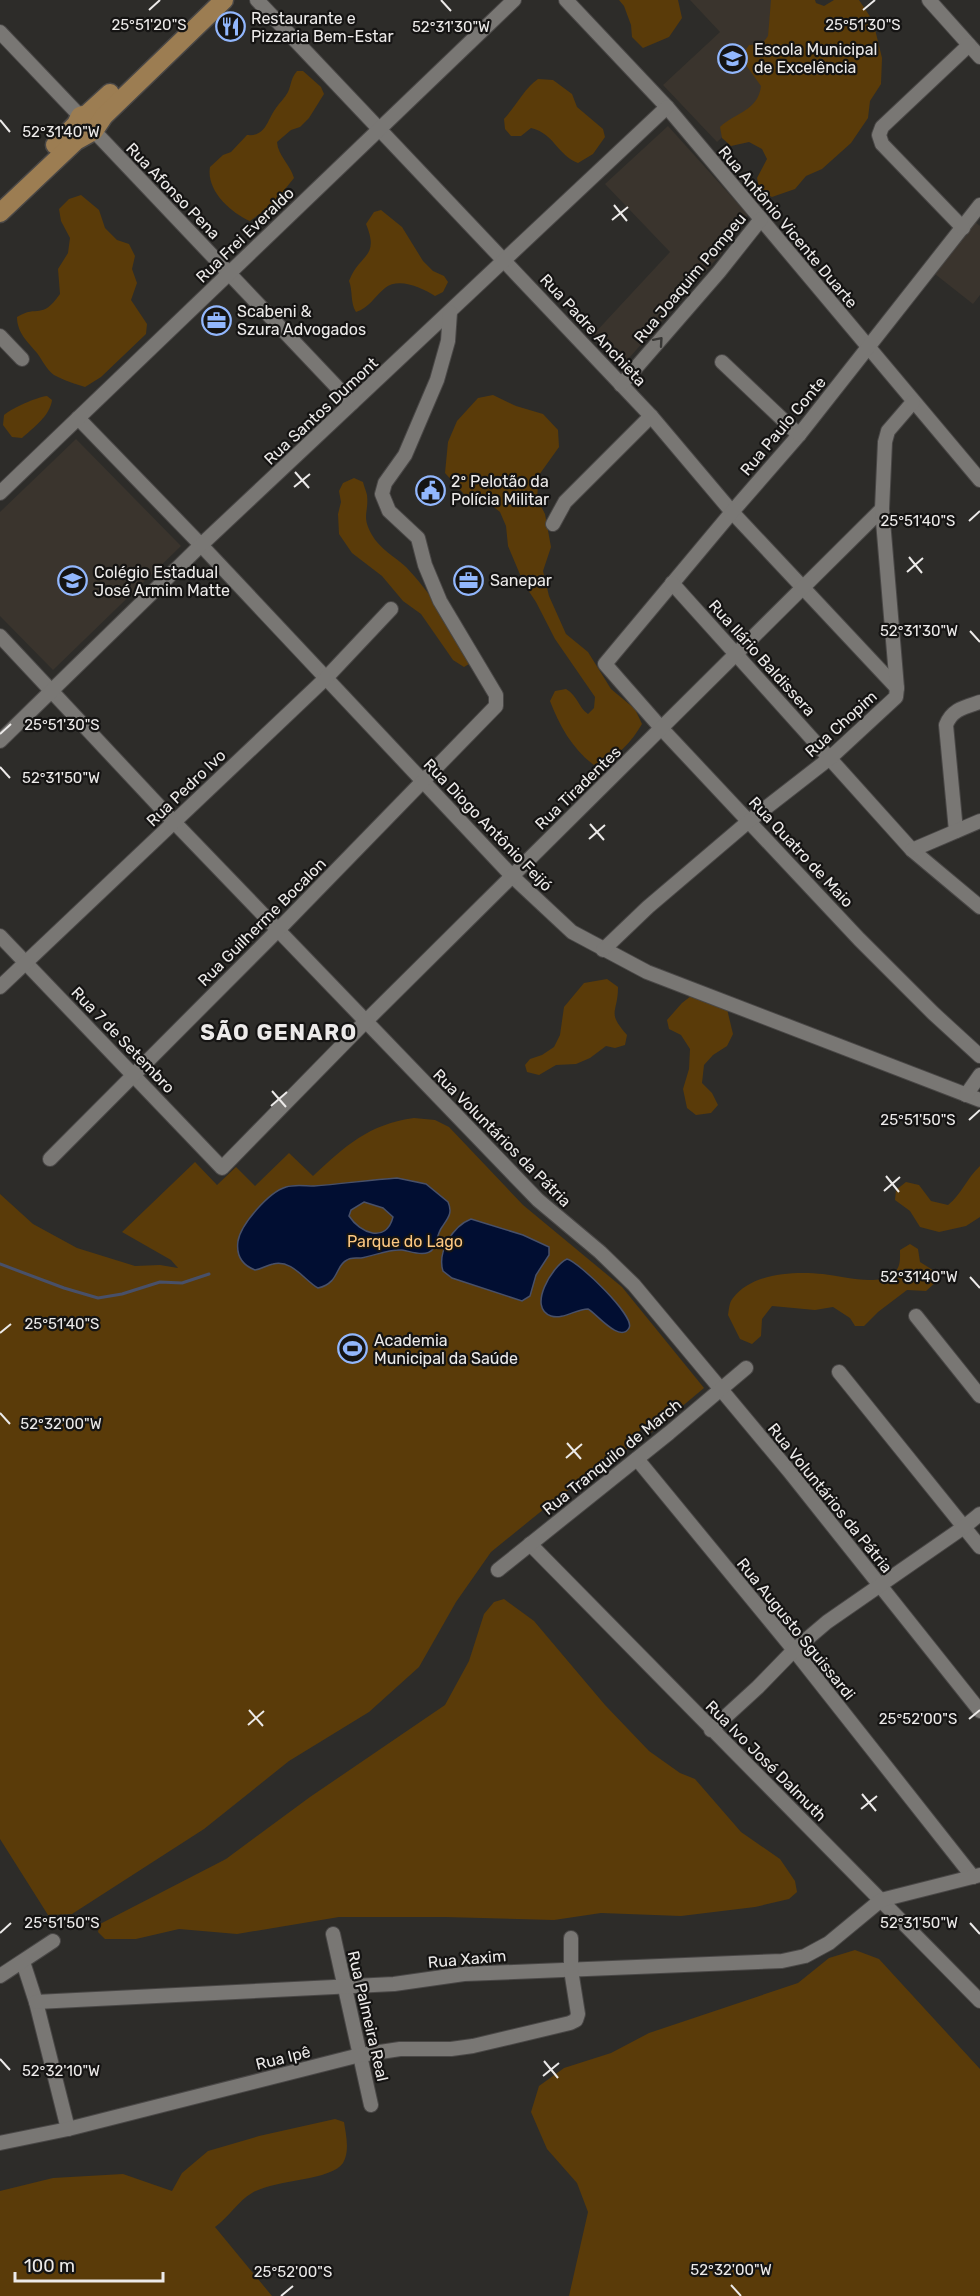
<svg xmlns="http://www.w3.org/2000/svg" width="980" height="2296" font-family="Rubik,sans-serif">
	<style>
		.built { fill: #3a342d }
		.green { fill: #5a3b09 }
		.water { fill: #010e32; stroke: #485069; stroke-width: 1.5; fill-rule: evenodd }
		.lines { fill: none; stroke-linecap: round; stroke-linejoin: round }
		.stream { stroke: #485069; stroke-width: 3 }
		.minor-casing { stroke: #494746; stroke-width: 16 }
		.major-casing { stroke: #494746; stroke-width: 21 }
		.minor { stroke: #797774; stroke-width: 14 }
		.major { stroke: #9c7d52; stroke-width: 18 }
		.oneway { stroke: #383735 }
		.ticks { fill: none; stroke: #eceae9; stroke-width: 2 }
		.labels { text-anchor: middle; dominant-baseline: central; stroke-width: 4.5; stroke-linejoin: round; paint-order: stroke }
		.poi-label { font-size: 16px; fill: #eceae9; stroke: #151413; text-anchor: start }
		.street-label { font-size: 16px; fill: #eceae9; stroke: #151413 }
		.park-label { font-size: 16px; fill: #fdc882; stroke: #151413 }
		.district-label { font-size: 22px; font-weight: bold; letter-spacing: 1.5px; fill: #eceae9; stroke: #151413 }
		.ticks-label { font-size: 15px; text-anchor: middle; fill: #eceae9; stroke: #151413; stroke-width: 4.5; stroke-linejoin: round; paint-order: stroke }
	</style>
	<rect width="100%" height="100%" fill="#2d2c29"/>
	<g class="built">
		<path d="M690 0H778L772 90 717 142 663 85 720 32Z"/>
		<path d="M668 126 748 215 720 255 622 366 593 335 670 252 605 184Z"/>
		<path d="M975 222 980 226V295L973 304 935 274Z"/>
		<path d="M76 439 181 546 53 670 0 616V512Z"/>
	</g>
	<g class="green">
		<path d="M619 0H678L682 18 669 37 643 48 632 37 631 25 624 6Z"/>
		<path d="M771 0H815L816 3 824 6 834 0H859L873 21 882 58 881 84 870 101 868 118 851 143 822 169 806 176 795 189 772 197 760 191 757 178 767 159 762 149 749 142 731 146 722 138 720 127C736 112 758 111 761 86L748 68 742 56 749 45 762 44 768 36Z"/>
		<path d="M297 71H303L321 87 324 94 309 118 300 127 291 130 277 142C278 156 290 164 294 178L273 204 250 221C230 212 206 190 210 167L223 155 231 152 247 135C266 137 267 120 276 108 279 103 285 98 288 92 292 83 290 80 297 71Z"/>
		<path d="M538 79 553 80 572 94 577 107 603 129 605 137 593 154 578 163C556 154 555 134 531 128L521 136H511L505 129 504 119C516 106 524 89 538 79Z"/>
		<path d="M81 195 99 210 105 228 117 240 129 244 135 256 132 269 137 283 131 300 147 324 146 334 101 377 85 387C75 384 63 380 54 375 46 369 43 361 37 353 28 342 17 333 17 317 38 304 41 321 60 294L58 269 68 253 70 238 61 221 59 209 69 199Z"/>
		<path d="M381 210 402 227 423 261 433 271 444 276 448 282 443 292 435 296C422 288 399 277 385 288 374 297 369 308 356 312 350 303 353 291 349 281 360 253 380 258 366 224L374 212Z"/>
		<path d="M493 395 516 406 543 414 558 430 559 447 539 475 537 498 545 514 551 547 543 571 549 596 566 634 588 652 611 689 635 709 642 724C631 743 615 760 594 765 573 750 559 725 550 701L555 691 566 689C578 696 578 707 588 714L594 708 595 697 555 639 536 602 524 584 508 546 506 526 500 512 490 504 472 503 445 473 448 442 457 421 478 398Z"/>
		<path d="M47 396 52 400C50 416 33 428 22 438L12 437 3 425 4 415C12 408 37 397 47 396Z"/>
		<path d="M354 478 363 482C364 486 366 491 367 495 369 513 361 516 372 535 379 548 395 557 406 567 424 586 466 639 469 664L464 667 453 660 421 614 403 601 382 576 352 553 339 534 338 514 341 502 339 491 343 483Z"/>
		<path d="M607 979 618 987C618 1014 606 1011 627 1035L625 1045 615 1048 606 1046 590 1058 576 1064 556 1065 539 1075 527 1072 525 1065 530 1059 542 1055 554 1047 560 1035 564 1007 584 983Z"/>
		<path d="M691 996 727 1009 733 1034 727 1046 713 1055 704 1065 702 1083 712 1093 718 1105 711 1113 696 1115 687 1108 683 1089 689 1069 690 1049 681 1035 669 1029 667 1020 682 1003Z"/>
		<path d="M414 1118 435 1120 449 1127 523 1205 622 1287 704 1388 648 1435 641 1429 627 1449 560 1496 491 1552 456 1602 419 1667 369 1712 289 1761 204 1829 72 1914 48 1915 0 1839V1194L33 1224 77 1248 135 1266 160 1265 178 1268 171 1260 122 1232 195 1162 217 1185 236 1167 255 1186 289 1153 313 1176C345 1146 369 1124 414 1118Z"/>
		<path d="M980 1166V1217L966 1226 939 1232 920 1227 910 1211 895 1200 896 1190 906 1182 919 1185 931 1201 948 1205C962 1194 966 1179 980 1166Z"/>
		<path d="M910 1244 918 1249 920 1262 936 1272V1282L926 1291 907 1290 878 1312 864 1326H855L850 1318 833 1307 815 1310 772 1306 762 1319 761 1336 752 1344 740 1339 728 1315C729 1310 729 1302 733 1298 752 1273 794 1271 823 1274 842 1276 875 1286 891 1275 901 1269 900 1260 900 1250Z"/>
		<path d="M504 1599 534 1621 605 1705 649 1751 680 1773 695 1779 741 1832 780 1859 795 1881 797 1892 789 1899 755 1907 681 1916 601 1913 554 1920 445 1917H339L237 1934 179 1929 136 1939H105L98 1932 100 1924 226 1859 310 1797 445 1705 469 1661 484 1614 494 1602Z"/>
		<path d="M855 1950 879 1959 980 2069V2296H569L588 2212 577 2183 547 2149 531 2112 539 2086 564 2068 611 2053 649 2033 798 1983 829 1958Z"/>
		<path d="M335 2119 344 2122C346 2135 350 2151 343 2163 331 2181 275 2179 252 2193 238 2201 229 2217 215 2227L272 2296H0V2191L53 2178 123 2174 172 2191 182 2173 208 2151 259 2136Z"/>
	</g>
	<g class="water">
		<path d="M397 1178 426 1184 448 1202C453 1213 448 1218 442 1227 437 1234 437 1243 433 1249 426 1258 410 1251 402 1250 388 1249 374 1256 361 1258 356 1258 351 1257 347 1260 335 1265 340 1283 318 1288 305 1281 292 1259 273 1264 267 1265 262 1269 255 1270 242 1265 236 1255 238 1241 241 1224 269 1192 286 1187 295 1184 305 1186 314 1186 341 1184 369 1180 397 1178ZM364 1202 383 1208 393 1217C386 1244 360 1233 349 1216L351 1210Z"/>
		<path d="M471 1219 523 1235 549 1247V1255L536 1275 530 1296 522 1301 452 1278 443 1271C437 1252 453 1226 471 1219Z"/>
		<path d="M567 1259C579 1262 636 1317 629 1328 620 1344 595 1312 588 1309 576 1309 563 1320 551 1316 527 1308 552 1266 567 1259Z"/>
	</g>
	<g class="lines">
		<path class="stream" d="M0 1264 64 1288 98 1298 122 1294 160 1282 182 1283 209 1274"/>
		<defs>
			<g id="minor">
				<path d="M257 0 651 416 732 512 897 688"/>
				<path d="M566 0 667 107 980 480"/>
				<path d="M929 0 980 57"/>
				<path d="M0 32 80 116"/>
				<path d="M94 131 352 403"/>
				<path d="M980 205 799 435 732 512 605 664 662 729 859 939 933 1013 980 1056"/>
				<path d="M963 228 882 144 879 135 882 127 969 45"/>
				<path d="M0 336 22 359"/>
				<path d="M722 362 799 435"/>
				<path d="M621 385 719 272 761 219"/>
				<path d="M78 418 201 545 512 876 572 932 647 972 980 1100"/>
				<path d="M0 493 514 0"/>
				<path d="M553 524 565 502 651 416"/>
				<path d="M672 583 912 850 980 907"/>
				<path d="M0 636 174 822 538 1200 600 1252 634 1285 789 1471 980 1711"/>
				<path d="M0 741 201 545 667 107"/>
				<path d="M956 831 946 725C952 709 965 707 980 702"/>
				<path d="M912 850 980 821"/>
				<path d="M0 936 222 1168 365 1022 882 509"/>
				<path d="M603 950 648 907 749 821 830 758 896 697 897 688 882 509 885 442 888 431 913 402"/>
				<path d="M0 987 326 678 391 609"/>
				<path d="M966 1095 980 1075"/>
				<path d="M50 1159 278 930 496 706V695L440 601 425 565 418 538 389 511 382 494 385 483 405 455 437 380 448 341 450 312"/>
				<path d="M916 1316 980 1396"/>
				<path d="M839 1372 980 1547"/>
				<path d="M637 1459 794 1650 973 1877"/>
				<path d="M530 1544 980 2001"/>
				<path d="M498 1570 669 1433 746 1368"/>
				<path d="M711 1730 758 1687 794 1650 827 1622 964 1527 980 1514"/>
				<path d="M333 1934 371 2105"/>
				<path d="M23 1962 36 2002 68 2129"/>
				<path d="M0 1976 53 1941"/>
				<path d="M36 2002 394 1984 464 1974 782 1961 805 1956 829 1943 881 1900 980 1875"/>
				<path d="M0 2143 68 2129 360 2055 400 2049H451L473 2046 570 2023 576 2020 578 2014 571 1970V1938"/>
			</g>
			<g id="major">
				<path d="M55 145 76 124 80 116 87 114 110 93"/>
				<path d="M0 213 76 141 94 131 104 116 224 0"/>
			</g>
		</defs>
		<use href="#minor" class="minor-casing"/>
		<use href="#major" class="major-casing"/>
		<use href="#minor" class="minor"/>
		<use href="#major" class="major"/>
	</g>
	<defs><path id="oneway-chevron" d="M-2-3.5L2.5 0L-2 3.5" fill="none" stroke-width="1.6" stroke-linecap="round" stroke-linejoin="round" transform="scale(1.5)"/></defs>
	<use class="oneway" href="#oneway-chevron" transform="translate(659 341) rotate(-49)"/>
	<path class="ticks" d="M441 0 451 11M149 10 160 0M863 10 875 0M0 120 10 132M614 205 627 221M612 220 628 207M295 472 309 488M294 487 310 474M969 521 980 511M909 557 922 573M907 572 923 558M970 631 980 642M0 734 11 724M0 767 10 778M590 824 604 840M589 839 605 825M272 1091 286 1107M271 1106 287 1092M969 1120 980 1110M886 1176 899 1192M884 1191 900 1177M970 1277 980 1288M0 1333 11 1324M0 1413 10 1424M567 1443 581 1459M566 1458 582 1444M249 1710 263 1726M969 1719 980 1710M248 1725 264 1711M862 1794 876 1811M861 1809 877 1796M970 1923 980 1934M0 1933 11 1923M0 2059 10 2070M544 2061 558 2078M543 2076 559 2063M731 2285 741 2296M281 2296 293 2286"/>
	<defs>
		<symbol id="restaurant-ring" viewBox="-11 -11 22 22"><circle r="9.5" fill="#151413" stroke="#92b7fd" stroke-width="1.5"/><path d="M-5-6h1v4h1v-4h1v4h1v-4h1v5L-1.5 .5V6h-2V.5L-5-1ZM5-6V6H3V1.5H1.5Q1.5-4 5-6Z" fill="#92b7fd"/></symbol>
		<symbol id="school-ring" viewBox="-11 -11 22 22"><circle r="9.5" fill="#151413" stroke="#92b7fd" stroke-width="1.5"/><path d="M0-5L7-2L0 1L-7-2ZM-4 1L0 2.5L4 1V4Q0 6-4 4Z" fill="#92b7fd"/></symbol>
		<symbol id="office-ring" viewBox="-11 -11 22 22"><circle r="9.5" fill="#151413" stroke="#92b7fd" stroke-width="1.5"/><path d="M-6-3h4V-5.5h4V-3h4V5H-6ZM-1-4.5V-3h2v-1.5ZM-6 0V1H6V0Z" fill="#92b7fd"/></symbol>
		<symbol id="civic-ring" viewBox="-11 -11 22 22"><circle r="9.5" fill="#151413" stroke="#92b7fd" stroke-width="1.5"/><path d="M-.6-6.5H3V-4.5H.6V-3L4-1V1h2V6H-6V1h2V-1L-.6-3ZM-1.2 2.5V6h2.4V2.5Z" fill="#92b7fd"/></symbol>
		<symbol id="stadium-ring" viewBox="-11 -11 22 22"><circle r="9.5" fill="#151413" stroke="#92b7fd" stroke-width="1.5"/><path d="M0-5a6.5 5 0 1 0 0 10a6.5 5 0 1 0 0-10ZM-3.5-1.8h7v3.6h-7Z" fill="#92b7fd"/></symbol>
	</defs>
	<g fill-rule="evenodd">
		<use href="#restaurant-ring" x="214" y="10" width="33" height="33"/>
		<use href="#school-ring" x="716" y="42" width="33" height="33"/>
		<use href="#office-ring" x="200" y="304" width="33" height="33"/>
		<use href="#civic-ring" x="414" y="474" width="33" height="33"/>
		<use href="#office-ring" x="452" y="564" width="33" height="33"/>
		<use href="#school-ring" x="56" y="564" width="33" height="33"/>
		<use href="#stadium-ring" x="336" y="1332" width="33" height="33"/>
	</g>
	<g class="labels">
		<g class="poi-label">
			<text x="251" y="18">Restaurante e<tspan x="251" dy="18">Pizzaria Bem-Estar</tspan></text>
			<text x="754" y="49">Escola Municipal<tspan x="754" dy="18">de Excelência</tspan></text>
			<text x="237" y="311">Scabeni &amp;<tspan x="237" dy="18">Szura Advogados</tspan></text>
			<text x="451" y="481">2º Pelotão da<tspan x="451" dy="18">Polícia Militar</tspan></text>
			<text x="94" y="572">Colégio Estadual<tspan x="94" dy="18">José Armim Matte</tspan></text>
			<text x="490" y="580">Sanepar</text>
			<text x="374" y="1340">Academia<tspan x="374" dy="18">Municipal da Saúde</tspan></text>
		</g>
		<g class="street-label">
			<text transform="translate(173 191) rotate(46)">Rua Afonso Pena</text>
			<text transform="translate(788 227) rotate(50)">Rua Antônio Vicente Duarte</text>
			<text transform="translate(245 235) rotate(-44)">Rua Frei Everaldo</text>
			<text transform="translate(690 278) rotate(-50)">Rua Joaquim Pompeu</text>
			<text transform="translate(593 330) rotate(47)">Rua Padre Anchieta</text>
			<text transform="translate(321 411) rotate(-43)">Rua Santos Dumont</text>
			<text transform="translate(783 426) rotate(-50)">Rua Paulo Conte</text>
			<text transform="translate(762 658) rotate(48)">Rua Ilário Baldissera</text>
			<text transform="translate(841 724) rotate(-42)">Rua Chopim</text>
			<text transform="translate(186 788) rotate(-44)">Rua Pedro Ivo</text>
			<text transform="translate(578 788) rotate(-44)">Rua Tiradentes</text>
			<text transform="translate(488 825) rotate(46)">Rua Diogo Antônio Feijó</text>
			<text transform="translate(801 852) rotate(47)">Rua Quatro de Maio</text>
			<text transform="translate(262 922) rotate(-45)">Rua Guilherme Bocalon</text>
			<text transform="translate(123 1040) rotate(46)">Rua 7 de Setembro</text>
			<text transform="translate(502 1138) rotate(45)">Rua Voluntários da Pátria</text>
			<text transform="translate(612 1457) rotate(-39)">Rua Tranquilo de March</text>
			<text transform="translate(830 1498) rotate(51)">Rua Voluntários da Pátria</text>
			<text transform="translate(796 1629) rotate(51)">Rua Augusto Sguissardi</text>
			<text transform="translate(766 1761) rotate(45)">Rua Ivo José Dalmuth</text>
			<text transform="translate(467 1959) rotate(-5)">Rua Xaxim</text>
			<text transform="translate(368 2016) rotate(77)">Rua Palmeira Real</text>
			<text transform="translate(283 2058) rotate(-14)">Rua Ipê</text>
		</g>
		<g class="park-label">
			<text x="405" y="1241">Parque do Lago</text>
		</g>
		<g class="district-label">
			<text x="279" y="1032">SÃO GENARO</text>
		</g>
	</g>
	<g class="ticks-label">
		<text x="149" y="30">25°51'20"S</text>
		<text x="863" y="30">25°51'30"S</text>
		<text x="451" y="32">52°31'30"W</text>
		<text x="61" y="137">52°31'40"W</text>
		<text x="918" y="526">25°51'40"S</text>
		<text x="919" y="636">52°31'30"W</text>
		<text x="62" y="730">25°51'30"S</text>
		<text x="61" y="783">52°31'50"W</text>
		<text x="918" y="1125">25°51'50"S</text>
		<text x="919" y="1282">52°31'40"W</text>
		<text x="62" y="1329">25°51'40"S</text>
		<text x="61" y="1429">52°32'00"W</text>
		<text x="918" y="1724">25°52'00"S</text>
		<text x="62" y="1928">25°51'50"S</text>
		<text x="919" y="1928">52°31'50"W</text>
		<text x="61" y="2076">52°32'10"W</text>
		<text x="731" y="2275">52°32'00"W</text>
		<text x="293" y="2277">25°52'00"S</text>
	</g>
	<path d="M15 2272v9h148v-9" fill="none" stroke="#eceae9" stroke-width="3"/>
	<text x="24" y="2272" font-size="18" fill="#eceae9" stroke="#151413" stroke-width="4.5" paint-order="stroke">100 m</text>
</svg>
